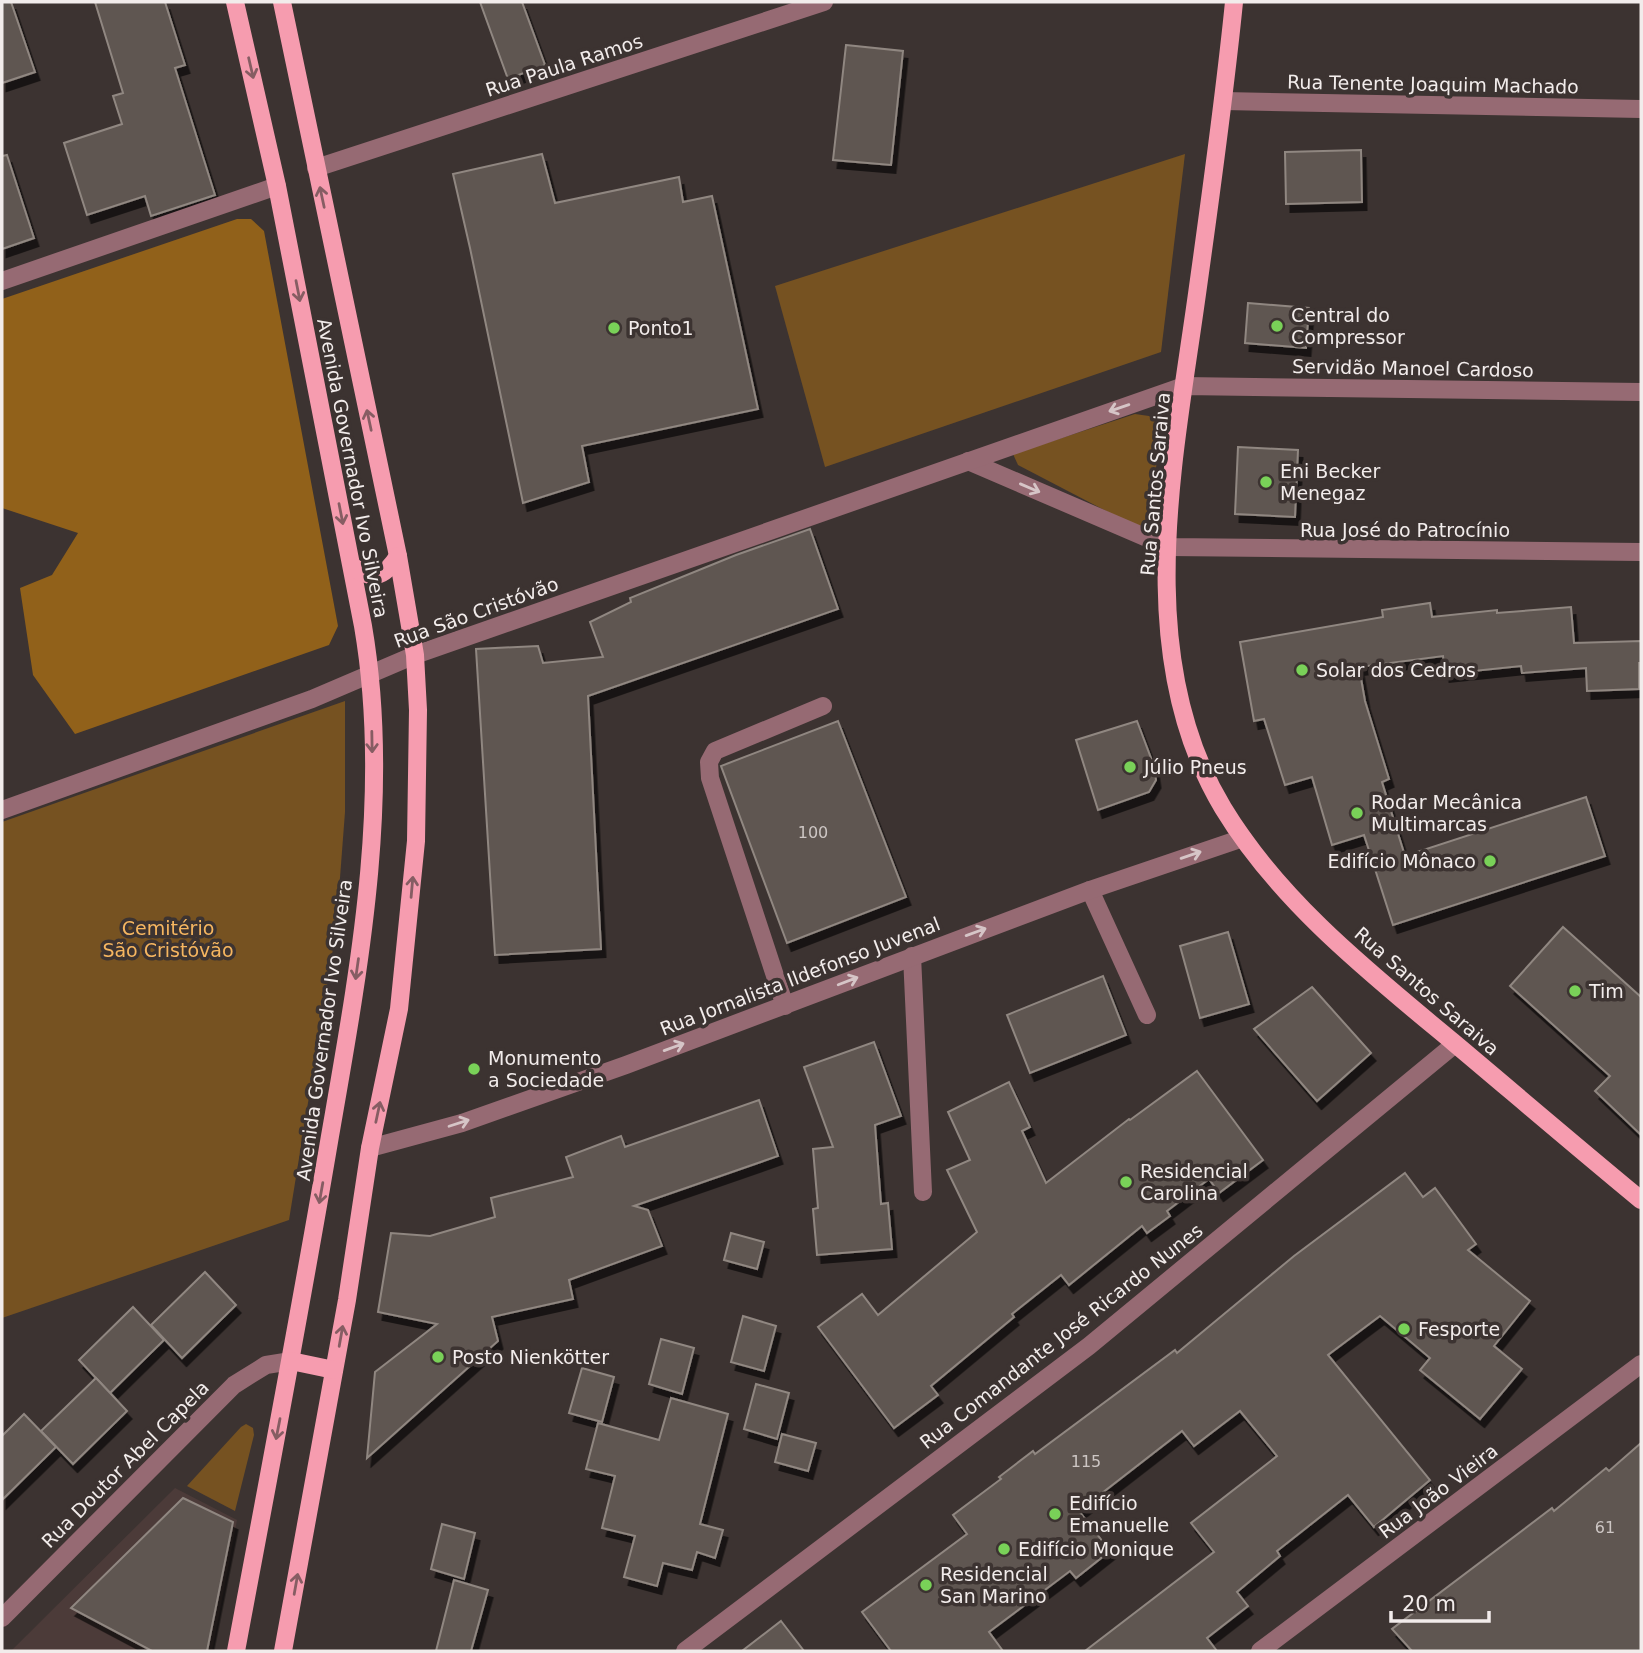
<svg xmlns="http://www.w3.org/2000/svg" width="1643" height="1653" font-family="'DejaVu Sans',sans-serif">
	<style>
		.built { fill: #4c3b39 }
		.green { fill: #765221 }
		.forest { fill: #91611a }
		.building { fill: #5f5651; stroke: #908781; stroke-width: 2; filter: url(#shadow) }
		.lines { fill: none; stroke-linecap: round; stroke-linejoin: round }
		.minor { stroke: #966a73; stroke-width: 18 }
		.major { stroke: #f69caf; stroke-width: 18 }
		.oneway { stroke: #865d63 }
		.oneway2 { stroke: #d6c5c7 }
		.poi-dot { fill: #79d158; stroke: #3c3331; stroke-width: 2.5 }
		.labels { text-anchor: middle; dominant-baseline: central; stroke-width: 7; stroke-linejoin: round; paint-order: stroke }
		.number-label { font-size: 16px; fill: #cdc6c4 }
		.street-label { font-size: 19px; fill: #f2eceb; stroke: #3c3331 }
		.poi-label { font-size: 19px; fill: #f2eceb; stroke: #3c3331; text-anchor: start }
		.park-label { font-size: 19px; fill: #f6b660; stroke: #3c3331 }
	</style>
	<defs>
		<filter id="shadow"><feDropShadow dx="4.5" dy="8" stdDeviation="0" flood-color="#0009"/></filter>
	</defs>
	<rect width="100%" height="100%" fill="#3c3331"/>
	<path class="built" d="M175 1488 237 1520 212 1651H11Z"/>
	<g class="green">
		<path d="M1185 154 1161 352 825 467 775 286Z"/>
		<path d="M1135 414 1149 416 1161 426 1150 519 1142 526 1133 525 1018 465 1013 454Z"/>
		<path d="M345 701V812L336 930 289 1220 2 1318V822Z"/>
		<path d="M246 1424 253 1428 254 1435 235 1511 187 1486 241 1427Z"/>
	</g>
	<path class="forest" d="M237 219H251L264 231 338 626 329 645 75 734 33 675 20 588 52 575 78 533 2 508V299Z"/>
	<g class="building">
		<path d="M2 2H11L35 72 2 83Z"/>
		<path d="M95 2H165L185 65 175 68 215 195 151 216 145 196 87 215 64 143 122 124 113 96 123 93Z"/>
		<path d="M480 2H522L545 65 508 79Z"/>
		<path d="M846 45 903 51 891 165 833 160Z"/>
		<path d="M1361 150 1362 202 1286 204 1285 152Z"/>
		<path d="M542 154 555 203 679 177 683 202 712 196 758 409 582 446 589 482 523 503 470 248 453 174Z"/>
		<path d="M7 155 34 238 2 249V156Z"/>
		<path d="M1248 303 1309 308 1306 348 1245 343Z"/>
		<path d="M1238 447 1298 450 1295 517 1235 514Z"/>
		<path d="M810 529 838 609 588 696 601 949 495 955 476 649 538 646 543 663 603 657 590 622 631 602 630 598 736 555Z"/>
		<path d="M1430 603 1432 617 1497 610V613L1571 607 1574 643 1641 641V663H1639V689L1587 691 1586 668 1522 673 1521 666 1445 674 1443 656 1359 667 1365 701 1389 779 1382 782 1405 856 1586 797 1605 856 1393 925 1364 835 1332 845 1312 777 1285 785 1264 719 1254 721 1240 642 1383 617 1382 610Z"/>
		<path d="M838 721 906 897 787 943 721 766Z"/>
		<path d="M1137 721 1154 766 1156 780 1149 792 1098 810 1076 740Z"/>
		<path d="M1563 927 1641 997V1135L1595 1091 1610 1076 1510 986Z"/>
		<path d="M1228 932 1249 1004 1200 1018 1180 946Z"/>
		<path d="M1103 976 1126 1035 1030 1073 1007 1015Z"/>
		<path d="M1312 987 1371 1053 1317 1101 1254 1029Z"/>
		<path d="M874 1042 901 1116 875 1125 881 1204 888 1203 892 1249 817 1255 813 1209 818 1208 813 1149 833 1147 804 1067Z"/>
		<path d="M1197 1071 1263 1160 1219 1193 1209 1179 1167 1211 1170 1216 1147 1233 1142 1226 1069 1285 1061 1275 1012 1314 1014 1317 931 1386 938 1395 894 1428 818 1327 862 1294 878 1315 977 1232 947 1170 970 1160 948 1112 1009 1082 1030 1127 1022 1131 1046 1183 1129 1119 1130 1120Z"/>
		<path d="M759 1100 778 1156 634 1206 648 1210 662 1246 569 1280 573 1299 492 1317 498 1341 367 1458 375 1372 437 1324 378 1312 391 1233 430 1236 495 1217 491 1198 573 1177 566 1157 621 1136 625 1147Z"/>
		<path d="M1405 1173 1423 1197 1435 1188 1476 1244 1468 1250 1530 1301 1494 1346 1522 1369 1480 1419 1420 1370 1430 1358 1380 1316 1328 1355 1430 1480 1374 1527 1348 1495 1277 1551 1280 1556 1237 1592 1248 1606 1207 1638 1217 1651H1085L1214 1552 1191 1523 1277 1456 1240 1411 1194 1446 1182 1431 1079 1511 1110 1551 1076 1578 1070 1571 989 1632 1003 1651H891L862 1612 967 1534 953 1515 1001 1479 999 1477 1033 1451 1035 1454 1175 1350 1177 1353 1294 1256Z"/>
		<path d="M731 1233 764 1242 757 1269 724 1260Z"/>
		<path d="M205 1272 236 1305 182 1358 151 1325Z"/>
		<path d="M133 1307 164 1340 110 1393 79 1360Z"/>
		<path d="M743 1316 776 1326 764 1371 731 1362Z"/>
		<path d="M661 1339 694 1348 682 1394 649 1384Z"/>
		<path d="M582 1368 614 1377 602 1422 569 1413Z"/>
		<path d="M96 1378 127 1411 73 1464 41 1431Z"/>
		<path d="M756 1384 789 1393 777 1439 744 1429Z"/>
		<path d="M671 1398 728 1414 700 1524 723 1530 715 1558 697 1552 692 1570 663 1563 657 1586 624 1577 635 1536 602 1528 615 1476 586 1469 598 1423 659 1440Z"/>
		<path d="M24 1414 56 1447 2 1500V1436Z"/>
		<path d="M782 1434 816 1443 808 1471 775 1462Z"/>
		<path d="M1641 1443V1651H1412L1392 1629 1552 1508 1554 1511 1606 1468 1609 1471Z"/>
		<path d="M183 1498 233 1522 207 1651H152L71 1608Z"/>
		<path d="M442 1524 475 1533 464 1579 431 1569Z"/>
		<path d="M454 1580 488 1590 471 1651H436Z"/>
		<path d="M781 1621 804 1651H742Z"/>
	</g>
	<g class="lines">
		<g class="minor">
			<path d="M1224 101 1641 109"/>
			<path d="M316 168 824 2"/>
			<path d="M2 281 277 186"/>
			<path d="M968 461 1168 547 1641 552"/>
			<path d="M2 810 312 699 415 655 1184 386 1641 392"/>
			<path d="M1090 890 1147 1015"/>
			<path d="M912 956 923 1192"/>
			<path d="M785 1006 710 778 709 762 715 751 823 706"/>
			<path d="M370 1148 462 1123 626 1065 1090 890 1243 838"/>
			<path d="M2 1618 234 1385 266 1365 291 1361"/>
			<path d="M685 1651 1089 1346 1455 1044"/>
			<path d="M1260 1651 1641 1364"/>
		</g>
		<g class="major">
			<path d="M235 2 277 186 363 626C392 795 359 969 330 1136 301 1308 268 1480 236 1651"/>
			<path d="M282 2 398 556 415 655 418 710 416 841 399 1009 370 1148 347 1300 283 1651"/>
			<path d="M1234 2C1224 102 1210 201 1196 301 1173 465 1132 657 1223 808 1280 902 1370 973 1453 1042 1516 1095 1578 1148 1641 1200"/>
			<path d="M352 566C372 581 384 578 398 556"/>
			<path d="M291 1361 334 1370"/>
		</g>
	</g>
	<defs><path id="oneway-shaft" d="M-6 0H5M1.5-3L5.5 0L1.5 3" fill="none" stroke-width="1.6" stroke-linecap="round" stroke-linejoin="round" transform="scale(1.75)"/></defs>
	<g class="oneway">
		<use href="#oneway-shaft" transform="translate(251 68) rotate(77)"/>
		<use href="#oneway-shaft" transform="translate(322 197) rotate(-102)"/>
		<use href="#oneway-shaft" transform="translate(298 291) rotate(79)"/>
		<use href="#oneway-shaft" transform="translate(369 420) rotate(-102)"/>
		<use href="#oneway-shaft" transform="translate(341 514) rotate(79)"/>
		<use href="#oneway-shaft" transform="translate(372 742) rotate(89)"/>
		<use href="#oneway-shaft" transform="translate(412 887) rotate(-85)"/>
		<use href="#oneway-shaft" transform="translate(357 969) rotate(98)"/>
		<use href="#oneway-shaft" transform="translate(378 1112) rotate(-78)"/>
		<use href="#oneway-shaft" transform="translate(321 1193) rotate(100)"/>
		<use href="#oneway-shaft" transform="translate(341 1336) rotate(-80)"/>
		<use href="#oneway-shaft" transform="translate(278 1429) rotate(101)"/>
		<use href="#oneway-shaft" transform="translate(296 1584) rotate(-80)"/>
	</g>
	<g class="oneway2">
		<use href="#oneway-shaft" transform="translate(1119 408) rotate(161)"/>
		<use href="#oneway-shaft" transform="translate(1030 488) rotate(23)"/>
		<use href="#oneway-shaft" transform="translate(1191 855) rotate(-19)"/>
		<use href="#oneway-shaft" transform="translate(976 932) rotate(-20)"/>
		<use href="#oneway-shaft" transform="translate(848 981) rotate(-21)"/>
		<use href="#oneway-shaft" transform="translate(674 1047) rotate(-20)"/>
		<use href="#oneway-shaft" transform="translate(459 1123) rotate(-18)"/>
	</g>
	<g class="poi-dot">
		<circle cx="1277" cy="326" r="7"/>
		<circle cx="614" cy="328" r="7"/>
		<circle cx="1266" cy="482" r="7"/>
		<circle cx="1302" cy="670" r="7"/>
		<circle cx="1130" cy="767" r="7"/>
		<circle cx="1357" cy="813" r="7"/>
		<circle cx="1490" cy="861" r="7"/>
		<circle cx="1575" cy="991" r="7"/>
		<circle cx="474" cy="1069" r="7"/>
		<circle cx="1126" cy="1182" r="7"/>
		<circle cx="1404" cy="1329" r="7"/>
		<circle cx="438" cy="1357" r="7"/>
		<circle cx="1055" cy="1514" r="7"/>
		<circle cx="1004" cy="1549" r="7"/>
		<circle cx="926" cy="1585" r="7"/>
	</g>
	<g class="labels">
		<g class="number-label">
			<text x="813" y="832">100</text>
			<text x="1086" y="1461">115</text>
			<text x="1605" y="1527">61</text>
		</g>
		<g class="street-label">
			<text transform="translate(564 65) rotate(-18)">Rua Paula Ramos</text>
			<text transform="translate(1433 84) rotate(1)">Rua Tenente Joaquim Machado</text>
			<text transform="translate(1413 368) rotate(1)">Servidão Manoel Cardoso</text>
			<text transform="translate(353 468) rotate(79)">Avenida Governador Ivo Silveira</text>
			<text transform="translate(1155 484) rotate(-85)">Rua Santos Saraiva</text>
			<text x="1405" y="530">Rua José do Patrocínio</text>
			<text transform="translate(476 612) rotate(-20)">Rua São Cristóvão</text>
			<text transform="translate(800 976) rotate(-21)">Rua Jornalista Ildefonso Juvenal</text>
			<text transform="translate(1427 991) rotate(41)">Rua Santos Saraiva</text>
			<text transform="translate(324 1030) rotate(-82)">Avenida Governador Ivo Silveira</text>
			<text transform="translate(1061 1336) rotate(-38)">Rua Comandante José Ricardo Nunes</text>
			<text transform="translate(125 1464) rotate(-45)">Rua Doutor Abel Capela</text>
			<text transform="translate(1438 1491) rotate(-37)">Rua João Vieira</text>
		</g>
		<g class="poi-label">
			<text x="1291" y="315">Central do<tspan x="1291" dy="22">Compressor</tspan></text>
			<text x="628" y="328">Ponto1</text>
			<text x="1280" y="471">Eni Becker<tspan x="1280" dy="22">Menegaz</tspan></text>
			<text x="1316" y="670">Solar dos Cedros</text>
			<text x="1144" y="767">Júlio Pneus</text>
			<text x="1371" y="802">Rodar Mecânica<tspan x="1371" dy="22">Multimarcas</tspan></text>
			<text x="1476" y="861" text-anchor="end">Edifício Mônaco</text>
			<text x="1589" y="991">Tim</text>
			<text x="488" y="1058">Monumento<tspan x="488" dy="22">a Sociedade</tspan></text>
			<text x="1140" y="1171">Residencial<tspan x="1140" dy="22">Carolina</tspan></text>
			<text x="1418" y="1329">Fesporte</text>
			<text x="452" y="1357">Posto Nienkötter</text>
			<text x="1069" y="1503">Edifício<tspan x="1069" dy="22">Emanuelle</tspan></text>
			<text x="1018" y="1549">Edifício Monique</text>
			<text x="940" y="1574">Residencial<tspan x="940" dy="22">San Marino</tspan></text>
		</g>
		<g class="park-label">
			<text x="168" y="928">Cemitério<tspan x="168" dy="22">São Cristóvão</tspan></text>
		</g>
	</g>
	<rect width="1643" height="1653" fill="none" stroke="#f2eceb" stroke-width="7"/>
	<path d="M1391 1611v10h98v-10" fill="none" stroke="#f2eceb" stroke-width="3.5"/>
	<text x="1402" y="1611" font-size="21" fill="#f2eceb" stroke="#3c3331" stroke-width="5" paint-order="stroke">20 m</text>
</svg>
